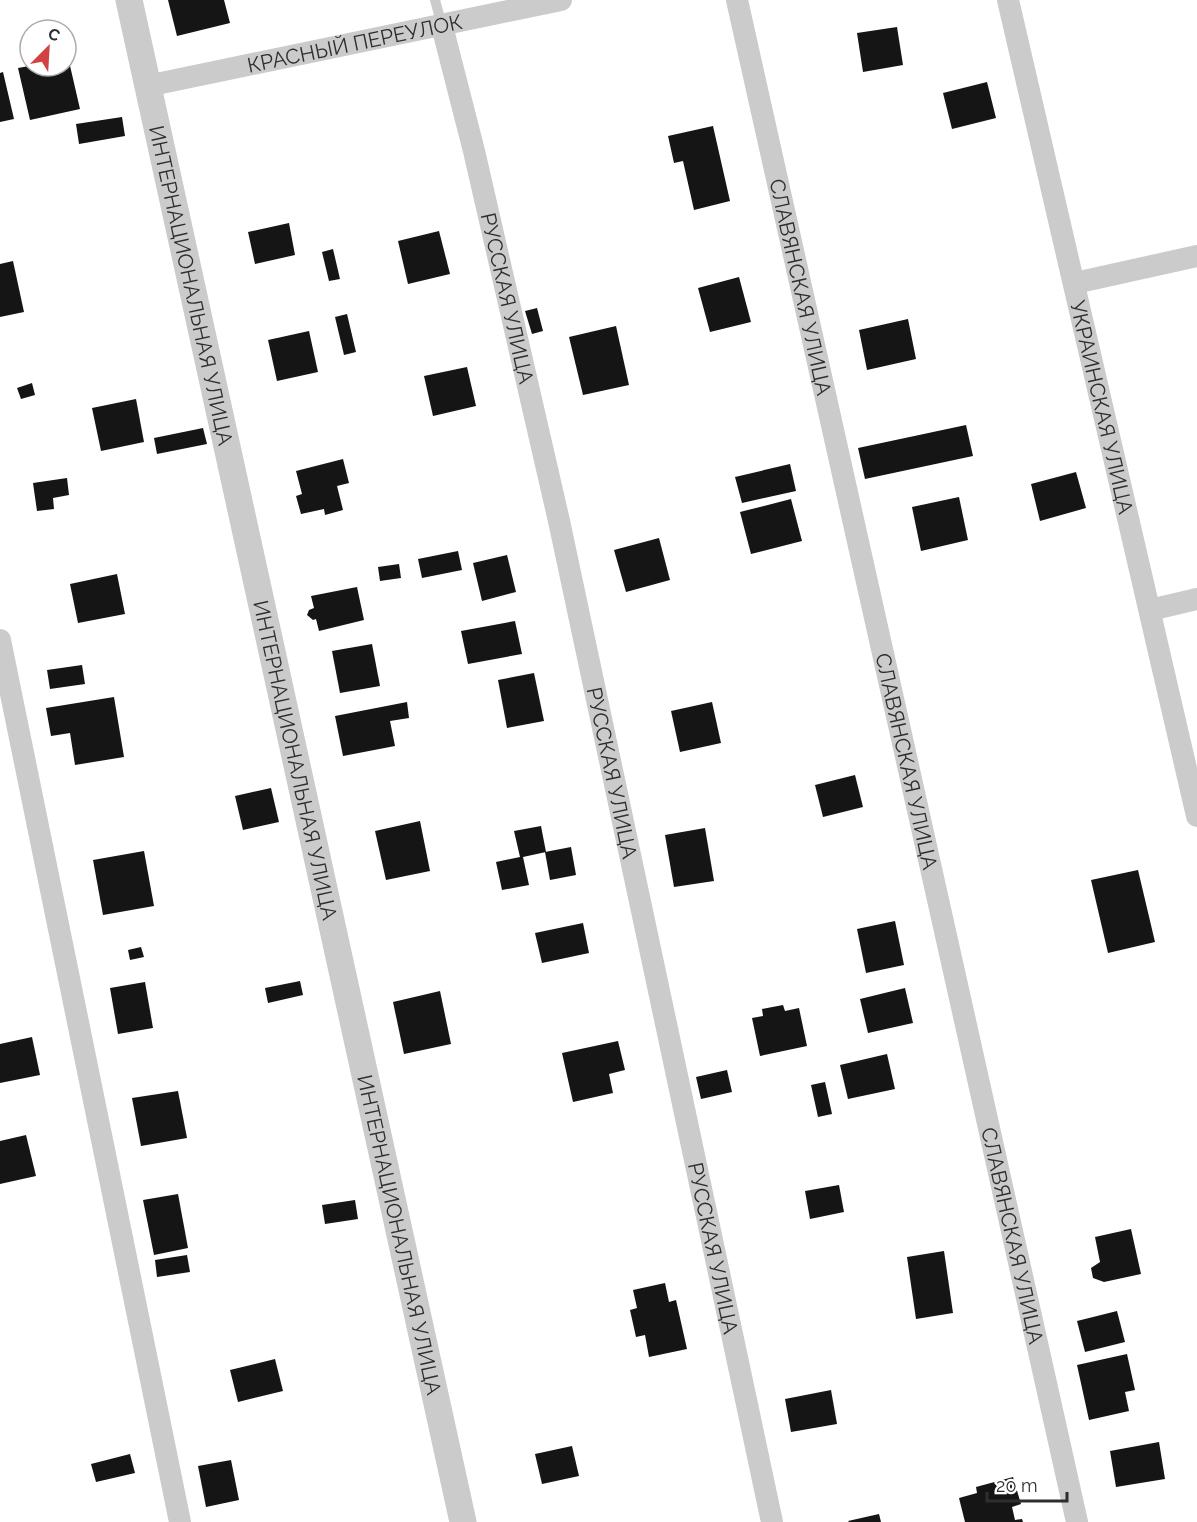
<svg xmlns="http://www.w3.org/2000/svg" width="1197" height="1522" font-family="Raleway,sans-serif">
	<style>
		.building { fill: #151515 }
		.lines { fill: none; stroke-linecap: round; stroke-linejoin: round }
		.service { stroke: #cbcbcb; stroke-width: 10 }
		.minor { stroke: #cbcbcb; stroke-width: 22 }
		.tertiary { stroke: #cbcbcb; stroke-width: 27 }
		.labels { text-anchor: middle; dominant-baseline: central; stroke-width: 6; stroke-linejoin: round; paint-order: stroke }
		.street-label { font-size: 21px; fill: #2e2e2e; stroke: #fff }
	</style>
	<rect width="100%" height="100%" fill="#fff"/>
	<g class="building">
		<path d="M168 0H224L230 23 177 36Z"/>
		<path d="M897 27 903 65 863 72 857 33Z"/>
		<path d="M68 57 80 109 30 120 18 68 29 66H66V58Z"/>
		<path d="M3 72 14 119 0 122V73Z"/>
		<path d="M987 82 996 118 952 129 943 93Z"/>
		<path d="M122 117 125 136 79 144 76 124Z"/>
		<path d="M713 126 730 201 694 210 683 161 674 163 668 136Z"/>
		<path d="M289 223 295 255 255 264 248 232Z"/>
		<path d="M439 231 450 274 408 284 398 241Z"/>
		<path d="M333 249 340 279 329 281 322 252Z"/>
		<path d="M13 261 24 312 0 317V264Z"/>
		<path d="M739 277 751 322 710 332 698 288Z"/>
		<path d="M537 308 543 331 532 334 525 311Z"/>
		<path d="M347 314 356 352 344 355 335 317Z"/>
		<path d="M908 319 916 359 867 370 859 330Z"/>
		<path d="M616 326 629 385 583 395 569 337Z"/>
		<path d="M309 331 318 372 277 381 268 340Z"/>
		<path d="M467 367 476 406 433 416 424 376Z"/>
		<path d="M32 383 35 395 21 399 17 388Z"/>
		<path d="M136 399 144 442 101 451 92 408Z"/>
		<path d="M966 425 973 456 865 479 858 448Z"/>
		<path d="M203 428 207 444 157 454 154 438Z"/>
		<path d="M343 459 349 483 337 486 343 510 325 515 324 509 301 514 296 496 302 494 296 471Z"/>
		<path d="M790 464 796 491 742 503 735 477Z"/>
		<path d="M1076 472 1086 508 1040 521 1031 484Z"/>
		<path d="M67 478 69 495 53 498 54 509 37 511 33 483Z"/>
		<path d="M959 497 968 540 921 551 912 507Z"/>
		<path d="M791 499 802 541 751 554 740 512Z"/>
		<path d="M659 538 670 580 626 592 614 550Z"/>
		<path d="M458 551 462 570 422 578 418 559Z"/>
		<path d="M507 555 516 592 482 601 473 563Z"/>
		<path d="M399 564 401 578 380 581 378 567Z"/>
		<path d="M117 574 125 614 78 623 70 584Z"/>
		<path d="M357 587 364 620 319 631 316 619 313 620 307 615 309 610 314 608 311 596Z"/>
		<path d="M515 621 522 654 468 664 461 631Z"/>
		<path d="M372 644 380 686 340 693 332 651Z"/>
		<path d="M82 665 85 684 50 689 47 670Z"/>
		<path d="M534 673 544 721 507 728 498 680Z"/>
		<path d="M114 697 124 757 75 765 70 733 51 736 46 708Z"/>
		<path d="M407 702 409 718 390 721 395 746 343 756 335 716Z"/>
		<path d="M712 702 721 743 680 752 671 711Z"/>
		<path d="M855 775 863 807 823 817 815 785Z"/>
		<path d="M271 788 279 822 243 830 235 796Z"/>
		<path d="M420 821 430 871 386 880 375 831Z"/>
		<path d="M541 826 546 852 523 857 529 885 502 890 496 862 520 857 514 831Z"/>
		<path d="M705 828 714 881 674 887 665 835Z"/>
		<path d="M571 847 576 875 550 880 545 852Z"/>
		<path d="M144 851 154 906 103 915 93 860Z"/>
		<path d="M1138 870 1155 942 1108 953 1091 880Z"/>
		<path d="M895 921 904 965 866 973 857 929Z"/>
		<path d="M583 923 589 953 542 963 535 933Z"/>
		<path d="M141 947 144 957 130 960 128 950Z"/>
		<path d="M300 981 303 995 268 1003 265 988Z"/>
		<path d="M145 982 153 1028 118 1034 110 988Z"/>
		<path d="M905 988 913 1023 868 1033 860 999Z"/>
		<path d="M440 991 451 1044 404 1054 393 1002Z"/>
		<path d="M783 1005 785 1011 799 1008 807 1046 760 1056 752 1018 763 1016 762 1009Z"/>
		<path d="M32 1037 40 1075 0 1083V1044Z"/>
		<path d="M618 1041 625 1070 609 1074 613 1093 573 1102 562 1053Z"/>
		<path d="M887 1054 895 1089 848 1099 840 1065Z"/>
		<path d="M727 1070 732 1092 701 1099 696 1077Z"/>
		<path d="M825 1082 832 1114 818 1117 811 1085Z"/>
		<path d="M178 1091 187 1138 141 1146 132 1098Z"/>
		<path d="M26 1135 36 1176 0 1184V1141Z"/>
		<path d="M839 1185 844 1212 810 1219 805 1191Z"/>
		<path d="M178 1194 188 1248 154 1255 143 1200Z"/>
		<path d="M355 1200 358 1219 325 1224 322 1205Z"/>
		<path d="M1131 1229 1141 1274 1104 1282 1093 1278 1091 1268 1100 1262 1095 1237Z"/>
		<path d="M944 1251 953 1313 916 1319 907 1257Z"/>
		<path d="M187 1255 190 1272 157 1277 155 1260Z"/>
		<path d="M665 1283 669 1302 676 1300 687 1349 649 1357 645 1335 636 1337 630 1310 637 1308 633 1290Z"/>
		<path d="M1117 1311 1125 1342 1085 1352 1077 1321Z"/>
		<path d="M1127 1354 1135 1390 1125 1392 1129 1411 1089 1420 1077 1365Z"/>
		<path d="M275 1359 283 1391 238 1402 230 1370Z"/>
		<path d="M831 1390 837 1424 791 1432 785 1399Z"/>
		<path d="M1159 1442 1165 1479 1116 1487 1110 1451Z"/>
		<path d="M572 1446 579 1476 542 1484 535 1454Z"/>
		<path d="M130 1454 135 1473 96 1482 91 1464Z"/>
		<path d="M231 1460 239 1500 206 1507 198 1466Z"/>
		<path d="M1013 1477 1021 1504 1012 1507 1015 1520 1022 1519 1023 1522H965L959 1498 977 1493 976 1487Z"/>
		<path d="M879 1514 881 1522H849L848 1521Z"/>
	</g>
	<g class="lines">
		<path class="service" d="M435 0 442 26"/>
		<g class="minor">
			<path id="s1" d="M737 0 1077 1522"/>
			<path id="s2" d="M1008 0 1197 816"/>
			<path id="s3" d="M442 26 474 151 559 521 772 1522"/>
			<path id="s4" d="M147 86 561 0"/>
			<path d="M1075 283 1197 256"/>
			<path d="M1150 610 1197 599"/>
			<path d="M0 640 180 1522"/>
		</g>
		<path class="tertiary" id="s5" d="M129 0 463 1522"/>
	</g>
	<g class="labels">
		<g class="street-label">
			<text stroke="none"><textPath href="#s4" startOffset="212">КРАСНЫЙ ПЕРЕУЛОК</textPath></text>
			<text stroke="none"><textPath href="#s5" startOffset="292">ИНТЕРНАЦИОНАЛЬНАЯ УЛИЦА</textPath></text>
			<text stroke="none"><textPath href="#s1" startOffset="294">СЛАВЯНСКАЯ УЛИЦА</textPath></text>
			<text stroke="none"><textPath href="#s3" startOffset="280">РУССКАЯ УЛИЦА</textPath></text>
			<text stroke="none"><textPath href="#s2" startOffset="418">УКРАИНСКАЯ УЛИЦА</textPath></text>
			<text stroke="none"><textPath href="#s5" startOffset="778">ИНТЕРНАЦИОНАЛЬНАЯ УЛИЦА</textPath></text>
			<text stroke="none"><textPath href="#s1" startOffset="780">СЛАВЯНСКАЯ УЛИЦА</textPath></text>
			<text stroke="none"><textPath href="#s3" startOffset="766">РУССКАЯ УЛИЦА</textPath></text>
			<text stroke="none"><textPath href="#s1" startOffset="1266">СЛАВЯНСКАЯ УЛИЦА</textPath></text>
			<text stroke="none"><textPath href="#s5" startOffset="1264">ИНТЕРНАЦИОНАЛЬНАЯ УЛИЦА</textPath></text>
			<text stroke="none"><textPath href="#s3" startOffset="1252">РУССКАЯ УЛИЦА</textPath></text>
		</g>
	</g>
	<g transform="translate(48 48) rotate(24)"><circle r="28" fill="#ffffff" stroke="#ababab" stroke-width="1.5"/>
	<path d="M0-4.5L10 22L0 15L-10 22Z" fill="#d44143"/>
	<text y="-9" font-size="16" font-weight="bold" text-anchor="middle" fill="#2e2e2e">С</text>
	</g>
	<path d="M987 1492v9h80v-9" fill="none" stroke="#2e2e2e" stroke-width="3"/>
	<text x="996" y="1492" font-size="18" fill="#2e2e2e" stroke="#ffffff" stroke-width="4.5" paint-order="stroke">20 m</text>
</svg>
